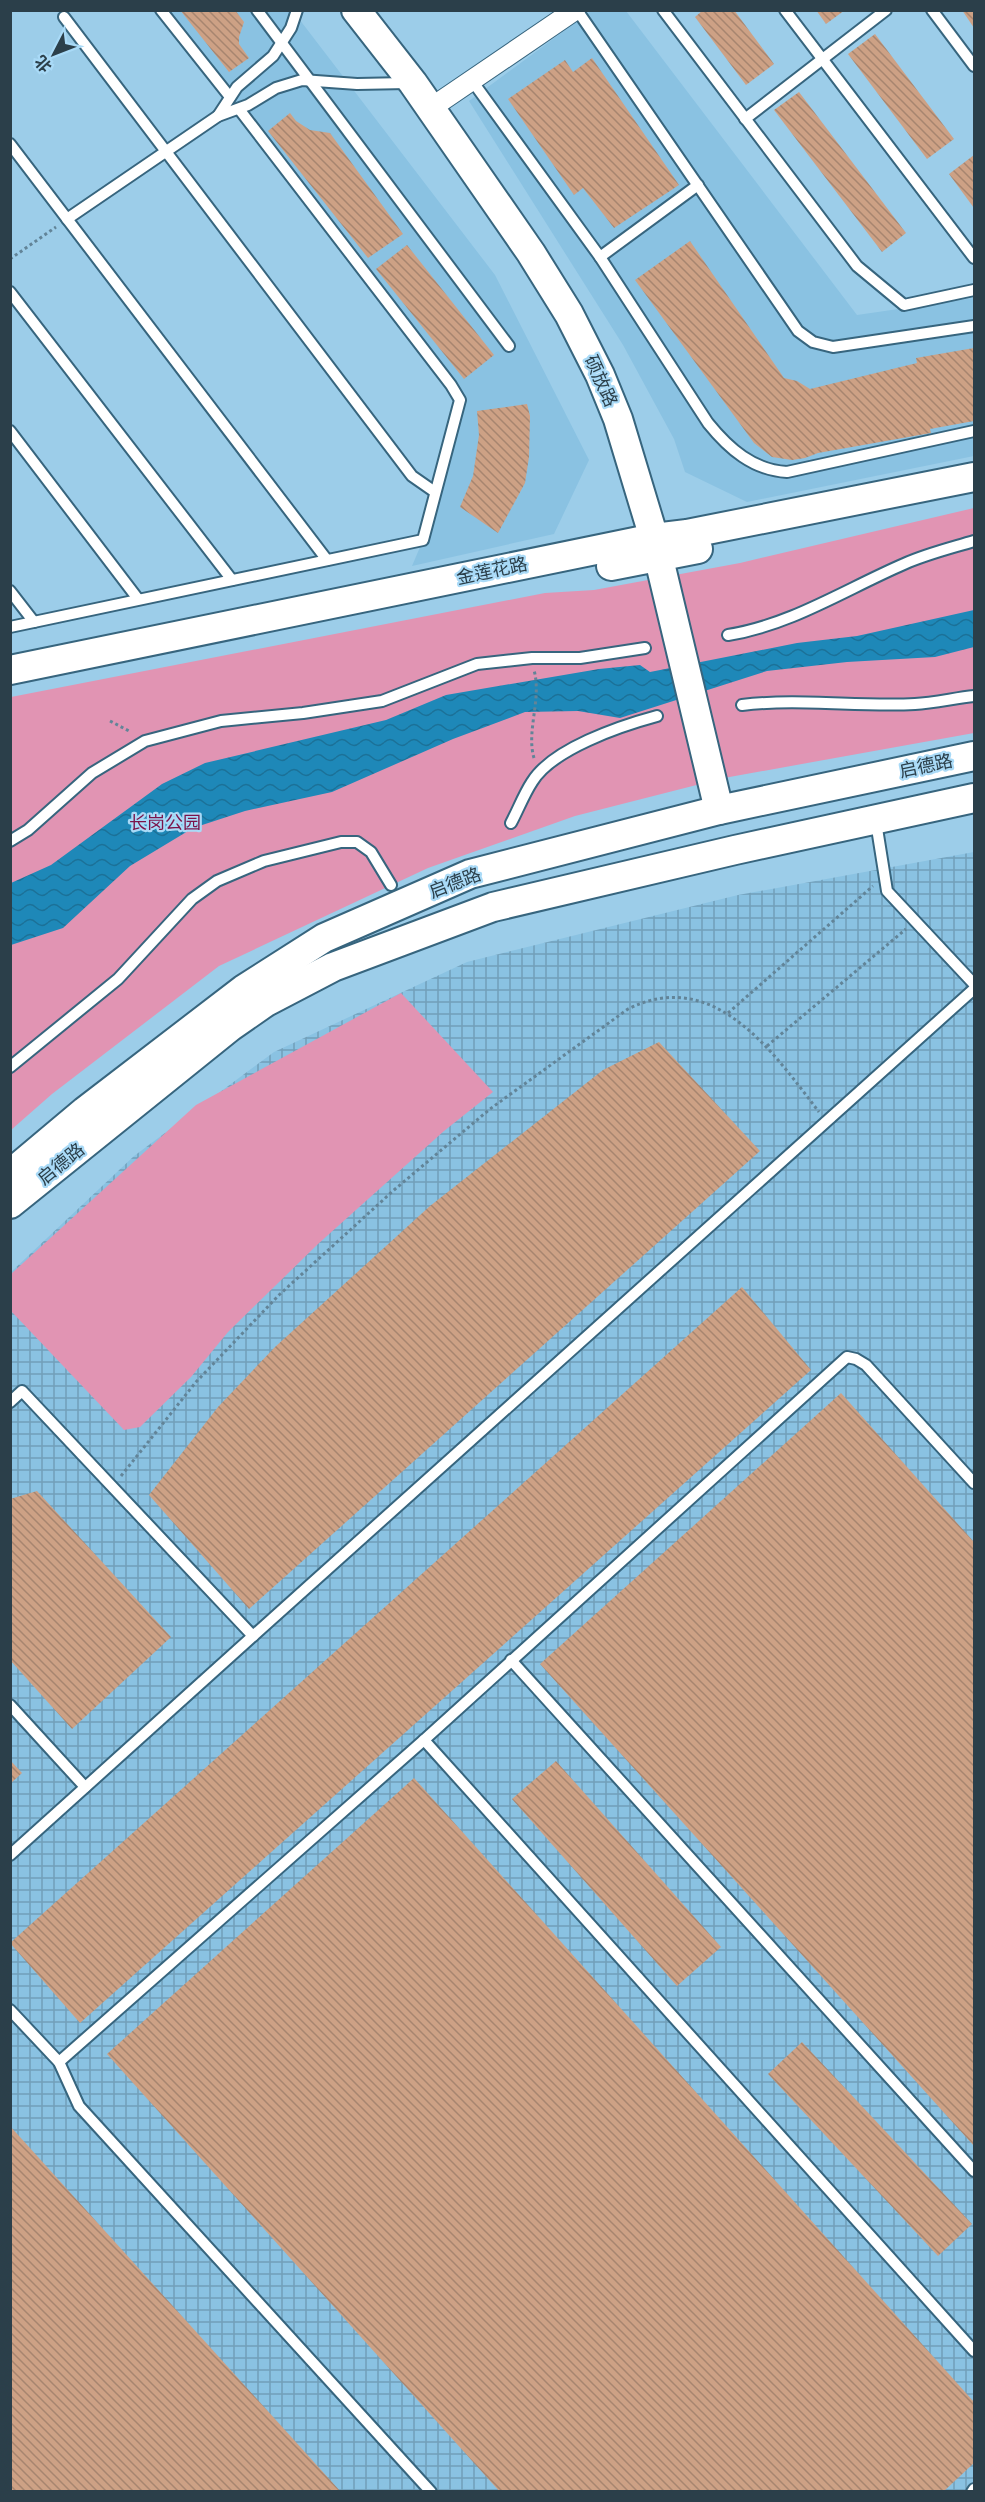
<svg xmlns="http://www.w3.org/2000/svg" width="985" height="2502" font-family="'Nunito Sans','Noto Sans SC',sans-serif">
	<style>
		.built { fill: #8ac2e2 }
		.industrial { fill: url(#industrial-grid) }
		.green { fill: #e194b3 }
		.water { fill: url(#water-waves) }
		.building { fill: url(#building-back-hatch) }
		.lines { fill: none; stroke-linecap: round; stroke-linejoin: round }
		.lane-casing { stroke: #37657e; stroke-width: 14 }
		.street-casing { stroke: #37657e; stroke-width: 22 }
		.secondary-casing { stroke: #37657e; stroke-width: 32 }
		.path { stroke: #628498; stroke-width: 3; stroke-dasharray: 3 3; stroke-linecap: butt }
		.lane { stroke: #fff; stroke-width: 10 }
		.street { stroke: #fff; stroke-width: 20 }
		.secondary { stroke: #fff; stroke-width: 28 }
		.labels { text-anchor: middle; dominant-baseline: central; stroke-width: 4.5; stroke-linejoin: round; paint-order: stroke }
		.street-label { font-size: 18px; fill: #2b3f4a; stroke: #a9daf7 }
		.park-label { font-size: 18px; fill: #7b134a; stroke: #a9daf7 }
	</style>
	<defs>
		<pattern id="industrial-grid" width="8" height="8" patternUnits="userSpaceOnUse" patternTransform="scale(1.5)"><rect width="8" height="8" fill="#8ac2e2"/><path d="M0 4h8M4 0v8" fill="none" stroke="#719fb9"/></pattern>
		<pattern id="water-waves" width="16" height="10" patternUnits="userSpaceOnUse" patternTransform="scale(1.5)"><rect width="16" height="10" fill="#1e88b8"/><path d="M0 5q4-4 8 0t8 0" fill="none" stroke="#1b7198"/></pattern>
		<pattern id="building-back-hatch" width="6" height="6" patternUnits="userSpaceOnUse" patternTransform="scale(1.5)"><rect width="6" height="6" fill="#cda185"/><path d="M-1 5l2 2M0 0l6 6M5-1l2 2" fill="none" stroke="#a7856f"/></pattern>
	</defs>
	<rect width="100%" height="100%" fill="#9ccde9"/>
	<g class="built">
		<path d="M161 11H293L495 275 589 460 554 534 412 566 423 540 459 399 451 385Z"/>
		<path d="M591 11H626L857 315 974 298V456L747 502 685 472 674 439 623 345 469 101Z"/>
	</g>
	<path class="industrial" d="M974 852V2491L11 2492V1272L134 1156 274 1052 467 962 738 895Z"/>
	<g class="green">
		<path d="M974 508V733L724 778 575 816 428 868 219 966 52 1094 11 1130V697L545 593 594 590 740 563Z"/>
		<path d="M401 993 493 1092 444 1131 318 1244 228 1332 191 1377 140 1427 124 1430 11 1311V1274L196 1105Z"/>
	</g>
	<path class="water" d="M974 610V647L935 657 847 662 767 671 620 718 578 711 525 712 453 739 332 792 245 811 193 828 130 866 63 928 11 945V883L51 865 162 784 205 763 386 720 446 695 599 669 640 665 650 672 797 643 857 636Z"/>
	<g class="building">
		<path d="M180 10H235L244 22 239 37V44L249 58 229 72Z"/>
		<path d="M703 10H734L774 64 746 85 695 17Z"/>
		<path d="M816 10H845L826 24Z"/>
		<path d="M962 10H974V28Z"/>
		<path d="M875 34 954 139 927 159 848 54Z"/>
		<path d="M592 58 679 185 614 228 583 188 574 195 508 99 565 60 573 72Z"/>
		<path d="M799 92 906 233 882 252 774 110Z"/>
		<path d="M290 113 296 121 310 130 330 133 403 234 368 258 268 131Z"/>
		<path d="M974 155V208L949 174Z"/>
		<path d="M690 241 784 378 797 381 810 389 917 363 916 358 974 348V421L930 429 931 433 818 453 805 458 792 460 772 457 754 443 635 280Z"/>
		<path d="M407 245 494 355 464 379 376 269Z"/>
		<path d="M527 404 530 416 529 457 525 483 498 533 460 507 473 476 479 435 477 411Z"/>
		<path d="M659 1042 760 1151 249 1609 149 1495 218 1407 275 1347 430 1206 603 1070Z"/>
		<path d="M742 1287 811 1370 80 2023 10 1943Z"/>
		<path d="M841 1393 974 1542V2146L540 1664Z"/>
		<path d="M37 1491 171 1637 72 1729 10 1660V1499Z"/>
		<path d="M10 1760 22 1773 10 1784Z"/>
		<path d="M556 1761 721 1947 677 1986 512 1799Z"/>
		<path d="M414 1778 974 2402V2463L943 2492H500L107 2054Z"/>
		<path d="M802 2042 972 2224 938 2256 768 2074Z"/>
		<path d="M10 2126 341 2492H10Z"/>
	</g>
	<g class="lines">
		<defs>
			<g id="lane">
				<path d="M161 10 230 97"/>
				<path d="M257 10 509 346"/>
				<path d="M577 10 798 331 813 342 833 347 974 326"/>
				<path d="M663 10 857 266 904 305 974 290"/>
				<path d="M785 10 974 258"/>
				<path d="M932 10 974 66"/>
				<path d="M64 17 412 476 435 492"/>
				<path d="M473 82 600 257 708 423C729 449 753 470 787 472L974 431"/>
				<path d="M218 116 237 87 273 56 291 28 297 10"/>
				<path d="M745 119 886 10"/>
				<path d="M10 144 327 560"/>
				<path d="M67 219 218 116 248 105 276 88 302 80 357 84 407 83"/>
				<path d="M600 257 698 185"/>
				<path d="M10 292 232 580"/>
				<path d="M10 431 138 599"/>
				<path d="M10 591 34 622"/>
				<path d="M10 627 423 540 460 400 451 385 239 109"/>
				<path d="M728 635C791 625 846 589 904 564 926 554 951 548 974 541"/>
				<path d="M742 705C800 698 857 707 915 704 934 703 955 698 974 696"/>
				<path d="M876 822 887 891 974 984"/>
				<path d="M511 823C518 810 524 794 532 782 552 749 620 726 657 716"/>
				<path d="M10 841 28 830 92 773 145 741 221 721 303 713 382 701 477 664 532 658H580L645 648"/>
				<path d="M10 1067 118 979 192 899 217 881 264 861 341 842H357L371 852 391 885"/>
				<path d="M10 1402 22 1391 253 1636 10 1855"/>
				<path d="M253 1636 974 989"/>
				<path d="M511 1660 974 2171"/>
				<path d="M10 1705 85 1787"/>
				<path d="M424 1740 974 2351"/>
				<path d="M10 2010 59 2062 79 2106 431 2492"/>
				<path d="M59 2062 424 1740 847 1357 856 1359 866 1365 974 1483"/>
				<path d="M972 2492 974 2489"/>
			</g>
			<path id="street" d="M431 108 575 10"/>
			<g id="secondary">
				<path d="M356 10 413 83 531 253 569 314 600 375 618 419 654 538 719 810"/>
				<path d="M611 566 698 549"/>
				<path d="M10 670 654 538 687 534 974 477"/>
				<path d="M10 1174 85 1111 244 989 324 938 470 874 719 810 974 756"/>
				<path d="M10 1204 230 1027 266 1002 333 967 493 907 735 850 974 798"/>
			</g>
		</defs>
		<use href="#lane" class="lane-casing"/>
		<use href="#street" class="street-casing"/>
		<use href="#secondary" class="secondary-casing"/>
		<g class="path">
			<path d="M10 259 56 227"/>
			<path d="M110 721 131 732"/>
			<path d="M534 758C526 731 542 699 534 670"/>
			<path d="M728 1013 873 886"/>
			<path d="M767 1046 906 929"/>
			<path d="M121 1476 196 1382 279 1295 394 1190 490 1109 628 1009C714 966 773 1052 819 1112"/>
		</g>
		<use href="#lane" class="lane"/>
		<use href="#street" class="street"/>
		<use href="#secondary" class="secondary"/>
	</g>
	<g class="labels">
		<g class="street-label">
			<text transform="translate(601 381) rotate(66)">硕放路</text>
			<text transform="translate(492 571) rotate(-12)">金莲花路</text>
			<text transform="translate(926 766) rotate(-12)">启德路</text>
			<text transform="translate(455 883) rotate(-21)">启德路</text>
			<text transform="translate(61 1164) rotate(-39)">启德路</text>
		</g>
		<g class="park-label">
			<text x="165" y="823">长岗公园</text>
		</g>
	</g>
	<rect width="985" height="2502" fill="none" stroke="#2b3f4a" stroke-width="24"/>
	<g transform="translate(54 54) rotate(228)" stroke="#a9daf7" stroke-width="4.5" paint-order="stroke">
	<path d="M0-4.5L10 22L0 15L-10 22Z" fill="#2b3f4a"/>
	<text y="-9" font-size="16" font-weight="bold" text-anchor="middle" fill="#2b3f4a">北</text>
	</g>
</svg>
